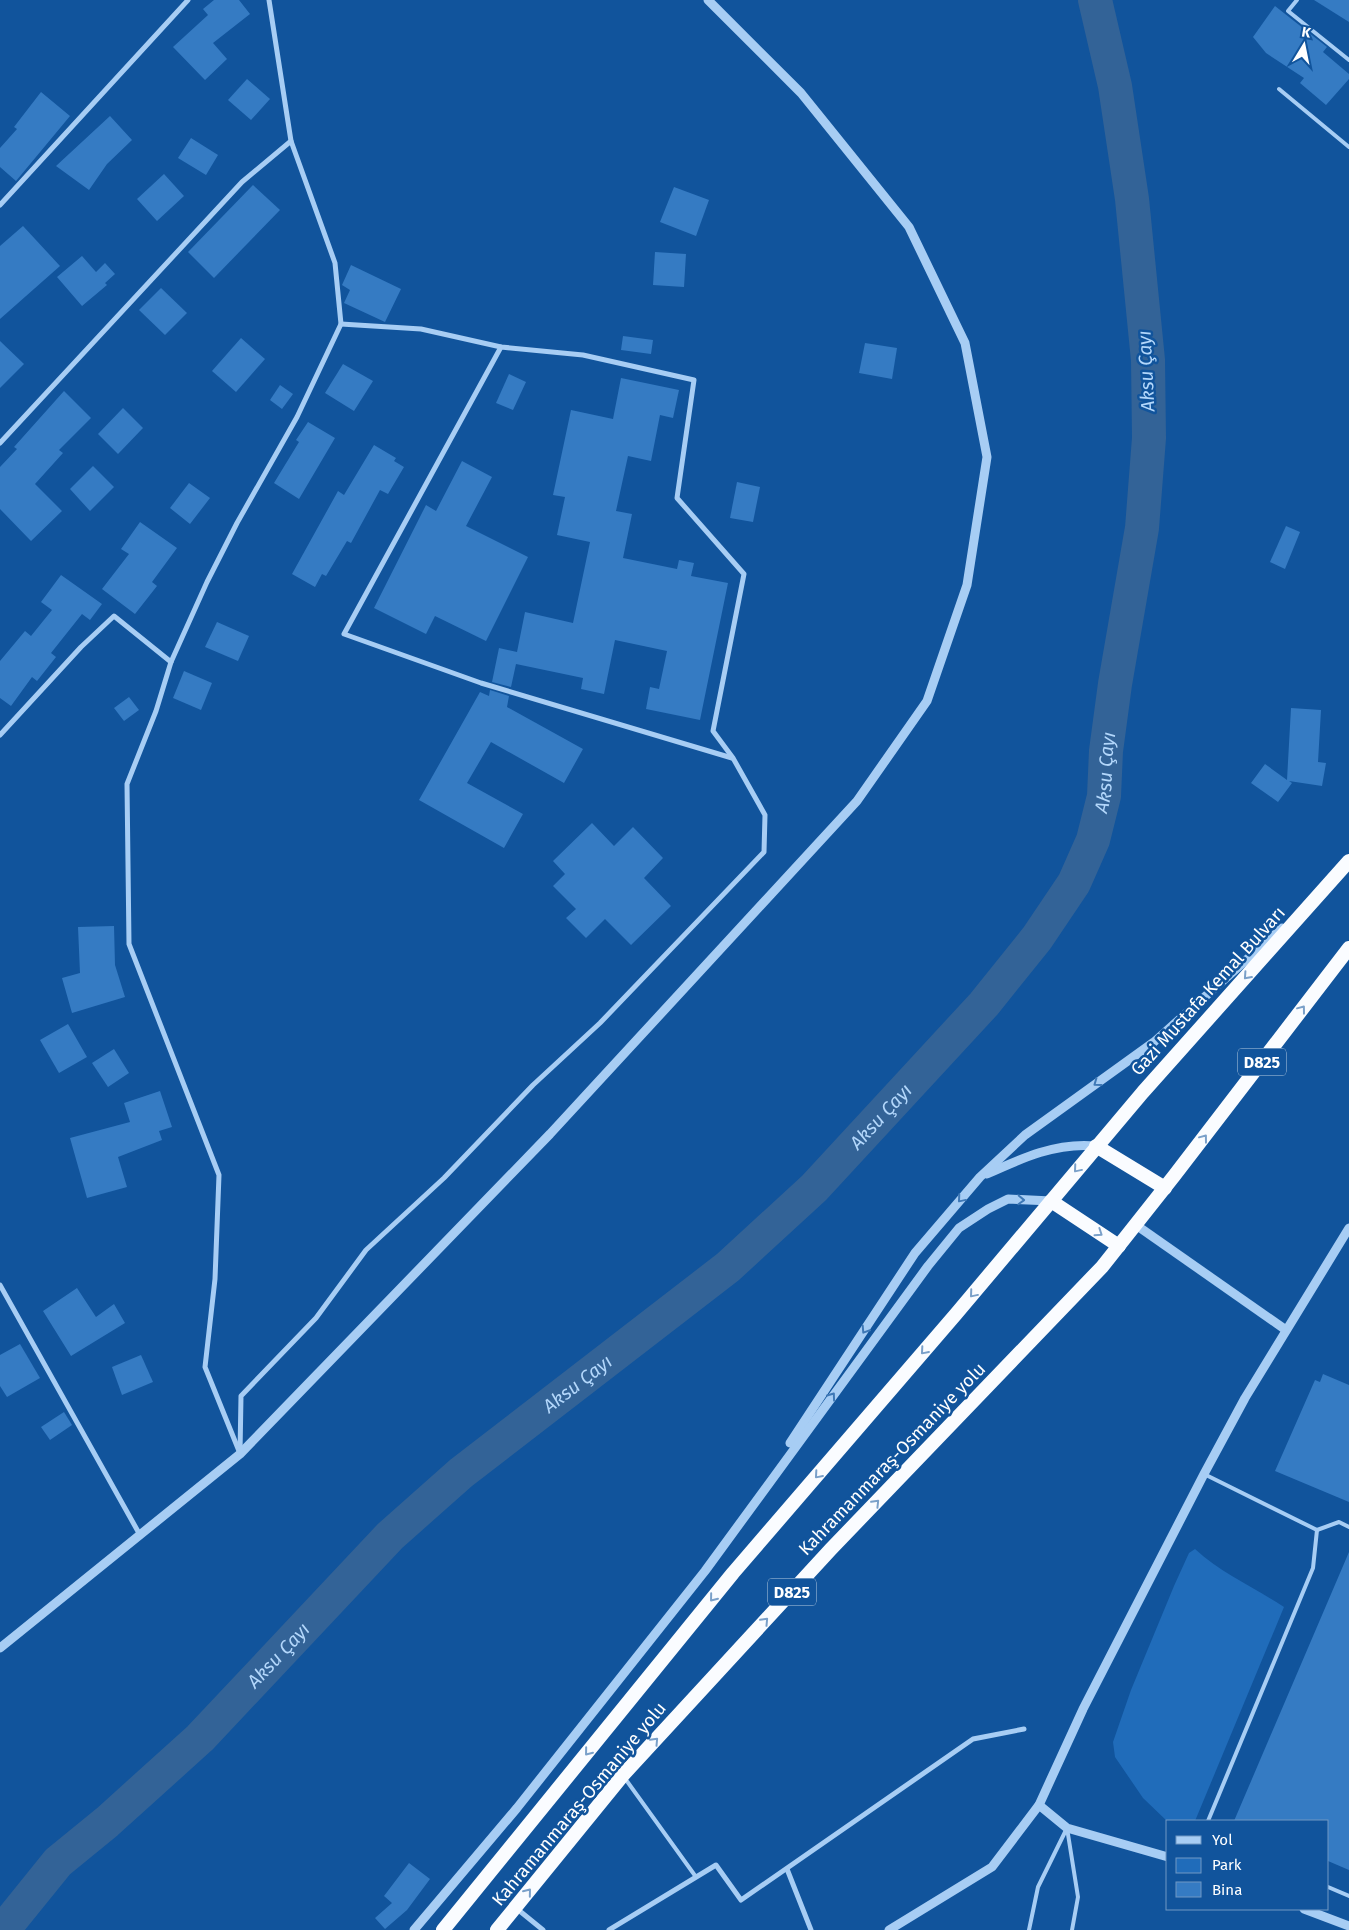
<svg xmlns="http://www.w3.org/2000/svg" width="1349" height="1930" font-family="'Fira Sans',sans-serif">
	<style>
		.green { fill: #206cba }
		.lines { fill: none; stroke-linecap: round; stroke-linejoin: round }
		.river { stroke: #336397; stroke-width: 34 }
		.building { fill: #357bc3 }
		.service { stroke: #a7cdf4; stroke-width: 4 }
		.minor { stroke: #a7cdf4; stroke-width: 5 }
		.tertiary { stroke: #a7cdf4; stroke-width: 9 }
		.trunk { stroke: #fafcff; stroke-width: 14 }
		.oneway { stroke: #7aa0c9 }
		.oneway2 { stroke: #3e78b6 }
		.labels { text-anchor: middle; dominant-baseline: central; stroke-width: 5; stroke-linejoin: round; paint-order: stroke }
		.shield { fill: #11549c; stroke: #b8cce1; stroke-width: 1 }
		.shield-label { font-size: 16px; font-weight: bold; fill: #fff }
		.street-label { font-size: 18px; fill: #fff; stroke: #11549c }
		.water-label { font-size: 19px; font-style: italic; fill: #b3d7fb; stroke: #11549c }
	</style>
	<rect width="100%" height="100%" fill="#11549c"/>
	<path class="green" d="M1195 1549C1222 1574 1254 1587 1284 1607L1195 1821 1168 1822 1143 1798 1115 1757 1113 1742 1131 1690 1174 1586 1189 1553Z"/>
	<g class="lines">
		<path class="river" id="s1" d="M3 1930 58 1862 107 1822 200 1738 390 1536 461 1473 728 1267 814 1188 984 1004 1037 938 1074 883 1093 840 1104 796 1106 751 1115 684 1142 528 1149 438 1148 360 1132 199 1115 86 1095 0"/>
	</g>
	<g class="building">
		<path d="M214 0H239L250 14 213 43 227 59 205 80 173 47 208 15 203 9Z"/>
		<path d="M1314 0H1349V22Z"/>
		<path d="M1275 6 1327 47 1323 52 1349 74V79L1326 105 1300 83 1304 78 1266 53 1253 37Z"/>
		<path d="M247 79 270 99 251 120 228 100Z"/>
		<path d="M41 92 70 116 16 181 0 167V148L17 129 14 127Z"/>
		<path d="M110 116 132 140 107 164 89 190 56 166Z"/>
		<path d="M191 138 218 155 206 175 178 158Z"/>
		<path d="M164 174 184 196 157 221 137 199Z"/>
		<path d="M253 185 280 210 214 278 188 252Z"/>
		<path d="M674 187 709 200 696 236 660 222Z"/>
		<path d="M23 226 60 266 0 319V246Z"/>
		<path d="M655 252 686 254 684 287 653 285Z"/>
		<path d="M82 256 96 272 105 263 115 274 105 283 107 285 82 306 57 277Z"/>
		<path d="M351 265 401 289 385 322 344 303 350 290 342 285Z"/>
		<path d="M161 288 187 313 165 335 139 310Z"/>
		<path d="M623 336 653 340 651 354 621 350Z"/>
		<path d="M241 338 265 359 236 392 212 371Z"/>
		<path d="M0 341 24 364 0 388Z"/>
		<path d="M865 343 897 348 892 379 859 373Z"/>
		<path d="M343 364 373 381 354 411 325 393Z"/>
		<path d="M509 374 526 382 513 410 496 403Z"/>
		<path d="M621 378 679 390 673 418 660 415 651 461 628 456 616 511 632 514 623 558 677 569 679 560 694 563 691 576 728 583 700 720 646 709 650 687 659 689 667 651 615 640 604 694 581 689 583 678 516 664 511 687 492 682 499 648 517 652 525 612 573 623 590 542 557 535 565 497 553 495 571 410 613 419Z"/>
		<path d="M280 385 293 394 282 409 270 400Z"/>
		<path d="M64 391 91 418 59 450 63 453 35 484 62 511 31 541 0 509V467L17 449 14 447Z"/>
		<path d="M123 408 143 428 118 454 98 434Z"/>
		<path d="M308 422 335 438 299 499 274 483 299 442 296 440Z"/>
		<path d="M374 445 396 458 394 461 404 467 388 494 380 490 351 543 347 541 326 576 322 574 315 587 292 574 338 491 344 495Z"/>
		<path d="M462 461 492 477 466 526 528 557 486 641 435 616 426 634 374 608 426 505 436 511Z"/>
		<path d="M93 466 114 487 90 511 70 489Z"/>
		<path d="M737 482 760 487 753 522 730 518Z"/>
		<path d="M189 483 210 498 190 524 170 508Z"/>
		<path d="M140 522 177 548 152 582 157 586 135 614 102 589 129 554 121 549Z"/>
		<path d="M1286 526 1300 532 1285 569 1270 562Z"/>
		<path d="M61 575 102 604 90 620 82 614 51 653 56 657 37 681 32 677 11 706 0 698V661L25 631 31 636 52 610 41 602Z"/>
		<path d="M217 622 249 636 238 661 205 647Z"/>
		<path d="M184 671 212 683 201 710 173 698Z"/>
		<path d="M490 690 509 696 507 707 583 749 564 783 491 742 467 783 523 814 504 848 419 800 480 692 489 696Z"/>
		<path d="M129 697 139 710 124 721 114 708Z"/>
		<path d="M1291 708 1321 710 1318 762 1326 763 1322 786 1289 781 1292 783 1278 802 1251 783 1265 764 1287 780Z"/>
		<path d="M592 823 614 846 633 827 663 858 644 878 671 906 631 945 605 919 586 938 566 918 576 909 553 886 565 874 553 861Z"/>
		<path d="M114 926 115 965 125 997 72 1013 62 978 80 973 78 927Z"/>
		<path d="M68 1024 87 1057 59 1073 40 1040Z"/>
		<path d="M114 1049 129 1073 108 1087 92 1063Z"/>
		<path d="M160 1091 172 1127 159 1131 162 1140 118 1157 127 1187 87 1198 70 1138 130 1122 124 1103Z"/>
		<path d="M77 1288 96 1317 114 1304 125 1323 71 1356 43 1311Z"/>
		<path d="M20 1344 40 1378 7 1397 0 1386V1355Z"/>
		<path d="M141 1355 153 1382 122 1395 112 1367Z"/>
		<path d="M1323 1374 1349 1385V1502L1275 1471 1315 1380 1320 1382Z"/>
		<path d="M64 1412 72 1425 50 1440 41 1427Z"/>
		<path d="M1349 1552V1870L1328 1861V1821H1234Z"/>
		<path d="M409 1863 430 1879 407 1910 385 1929 375 1918 392 1903 384 1896Z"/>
	</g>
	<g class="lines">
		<g class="service">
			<path d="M1297 0 1288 11 1349 60"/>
			<path d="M1279 89 1349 147"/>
			<path d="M1204 1474 1317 1530 1339 1522 1349 1527"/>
			<path d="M624 1777 696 1877"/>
			<path d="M1208 1821 1313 1568 1317 1530"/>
			<path d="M1067 1828 1078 1897 1072 1930"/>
			<path d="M1328 1887 1349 1896"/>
			<path d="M1029 1930 1038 1887 1067 1828"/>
		</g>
		<g class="minor">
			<path d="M0 205 188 0"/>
			<path d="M501 347 344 634 481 683 732 758"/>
			<path d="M0 443 242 182 291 141"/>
			<path d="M0 735 81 647 114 616 171 662"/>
			<path d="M0 1285 140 1535"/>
			<path d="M239 1451 205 1367 215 1279 219 1175 129 944 127 784 156 711 171 662 207 582 237 523 297 417 341 324 335 263 291 141 269 0"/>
			<path d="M240 1453 241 1396 316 1318 366 1250 444 1178 533 1085 600 1023 764 852 765 815 733 758 713 731 744 574 677 498 694 380 583 355 501 347 421 329 341 324"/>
			<path d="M787 1869 811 1930"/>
			<path d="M516 1908 543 1930"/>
			<path d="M609 1930 716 1865 741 1900 973 1739 1024 1729"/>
		</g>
		<g class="tertiary">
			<path d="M987 1174C1022 1158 1057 1142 1096 1146"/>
			<path d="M1136 1225 1286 1330"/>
			<path d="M790 1443 915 1253 980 1177 1025 1135 1154 1042 1282 928"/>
			<path d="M0 1648 240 1454 550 1134 857 801 927 701 967 585 987 457 965 343 909 227 801 93 708 0"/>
			<path d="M1039 1805 1067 1828 1168 1857"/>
			<path d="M1304 1909 1349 1926"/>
			<path d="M414 1930 517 1808 705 1571 928 1266 959 1228 988 1209 1008 1199 1051 1201"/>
			<path d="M889 1930 992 1867 1039 1805 1083 1709 1204 1474 1245 1398 1349 1228"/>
		</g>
		<g class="trunk">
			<path d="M1096 1146 1165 1188"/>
			<path d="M1051 1201 1119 1246"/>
			<path d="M443 1930 733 1573 956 1314 1143 1092 1349 861"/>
			<path d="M497 1930 623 1775 831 1549 1102 1267 1174 1176 1349 948"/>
		</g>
	</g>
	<defs><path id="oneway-chevron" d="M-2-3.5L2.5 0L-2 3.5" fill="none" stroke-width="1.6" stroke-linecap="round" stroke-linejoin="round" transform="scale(1.25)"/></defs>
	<g class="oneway">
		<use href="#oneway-chevron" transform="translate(1247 976) rotate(132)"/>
		<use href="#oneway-chevron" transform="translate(1302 1009) rotate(-53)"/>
		<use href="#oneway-chevron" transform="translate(1204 1138) rotate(-53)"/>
		<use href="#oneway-chevron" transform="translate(1077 1169) rotate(130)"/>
		<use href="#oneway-chevron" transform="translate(1099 1233) rotate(34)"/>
		<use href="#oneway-chevron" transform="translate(973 1294) rotate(130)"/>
		<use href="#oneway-chevron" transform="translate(924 1351) rotate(131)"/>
		<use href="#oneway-chevron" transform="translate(818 1475) rotate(131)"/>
		<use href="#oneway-chevron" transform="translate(876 1503) rotate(-46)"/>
		<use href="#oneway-chevron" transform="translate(713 1598) rotate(129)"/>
		<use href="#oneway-chevron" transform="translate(765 1621) rotate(-47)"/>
		<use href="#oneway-chevron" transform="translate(655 1741) rotate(-47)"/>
		<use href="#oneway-chevron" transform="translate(588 1752) rotate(129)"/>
		<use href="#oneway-chevron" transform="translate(528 1892) rotate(-51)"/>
	</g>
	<g class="oneway2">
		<use href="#oneway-chevron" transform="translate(1097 1083) rotate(144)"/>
		<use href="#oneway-chevron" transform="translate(961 1199) rotate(130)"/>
		<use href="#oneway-chevron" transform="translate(1021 1200) rotate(2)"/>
		<use href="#oneway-chevron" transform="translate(865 1330) rotate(123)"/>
		<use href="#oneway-chevron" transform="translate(832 1396) rotate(-54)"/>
	</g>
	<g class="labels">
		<g class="shield">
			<rect x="1238" y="1048.5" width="48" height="27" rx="4"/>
			<rect x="768" y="1578.5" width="48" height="27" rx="4"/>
		</g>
		<g class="shield-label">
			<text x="1262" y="1062">D825</text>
			<text x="792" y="1592">D825</text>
		</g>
		<g class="street-label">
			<text transform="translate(1208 991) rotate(-48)">Gazi Mustafa Kemal Bulvarı</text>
			<text transform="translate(892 1459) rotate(-46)">Kahramanmaraş-Osmaniye yolu</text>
			<text transform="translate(579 1804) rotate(-50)">Kahramanmaraş-Osmaniye yolu</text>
		</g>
		<g class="water-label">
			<text transform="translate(1146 371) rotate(-93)">Aksu Çayı</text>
			<text stroke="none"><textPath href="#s1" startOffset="1620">Aksu Çayı</textPath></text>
			<text stroke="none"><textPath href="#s1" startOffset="1200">Aksu Çayı</textPath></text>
			<text stroke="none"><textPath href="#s1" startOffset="795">Aksu Çayı</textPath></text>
			<text stroke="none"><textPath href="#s1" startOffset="390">Aksu Çayı</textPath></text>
		</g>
	</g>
	<rect x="1166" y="1820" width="162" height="90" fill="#11549c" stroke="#7098c4"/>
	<rect x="1176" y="1836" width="25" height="8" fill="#a7cdf4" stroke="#7098c4"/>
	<text x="1212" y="1845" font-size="15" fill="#ffffff">Yol</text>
	<rect x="1176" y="1858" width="25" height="15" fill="#206cba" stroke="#7098c4"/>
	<text x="1212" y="1870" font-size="15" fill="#ffffff">Park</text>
	<rect x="1176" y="1882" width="25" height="15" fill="#357bc3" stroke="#7098c4"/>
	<text x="1212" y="1895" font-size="15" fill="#ffffff">Bina</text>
	<g transform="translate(1304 45) rotate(10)" stroke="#11549c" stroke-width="4" paint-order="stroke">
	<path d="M0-4L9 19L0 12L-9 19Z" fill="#ffffff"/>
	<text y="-8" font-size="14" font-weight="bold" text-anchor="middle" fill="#ffffff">K</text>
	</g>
</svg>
